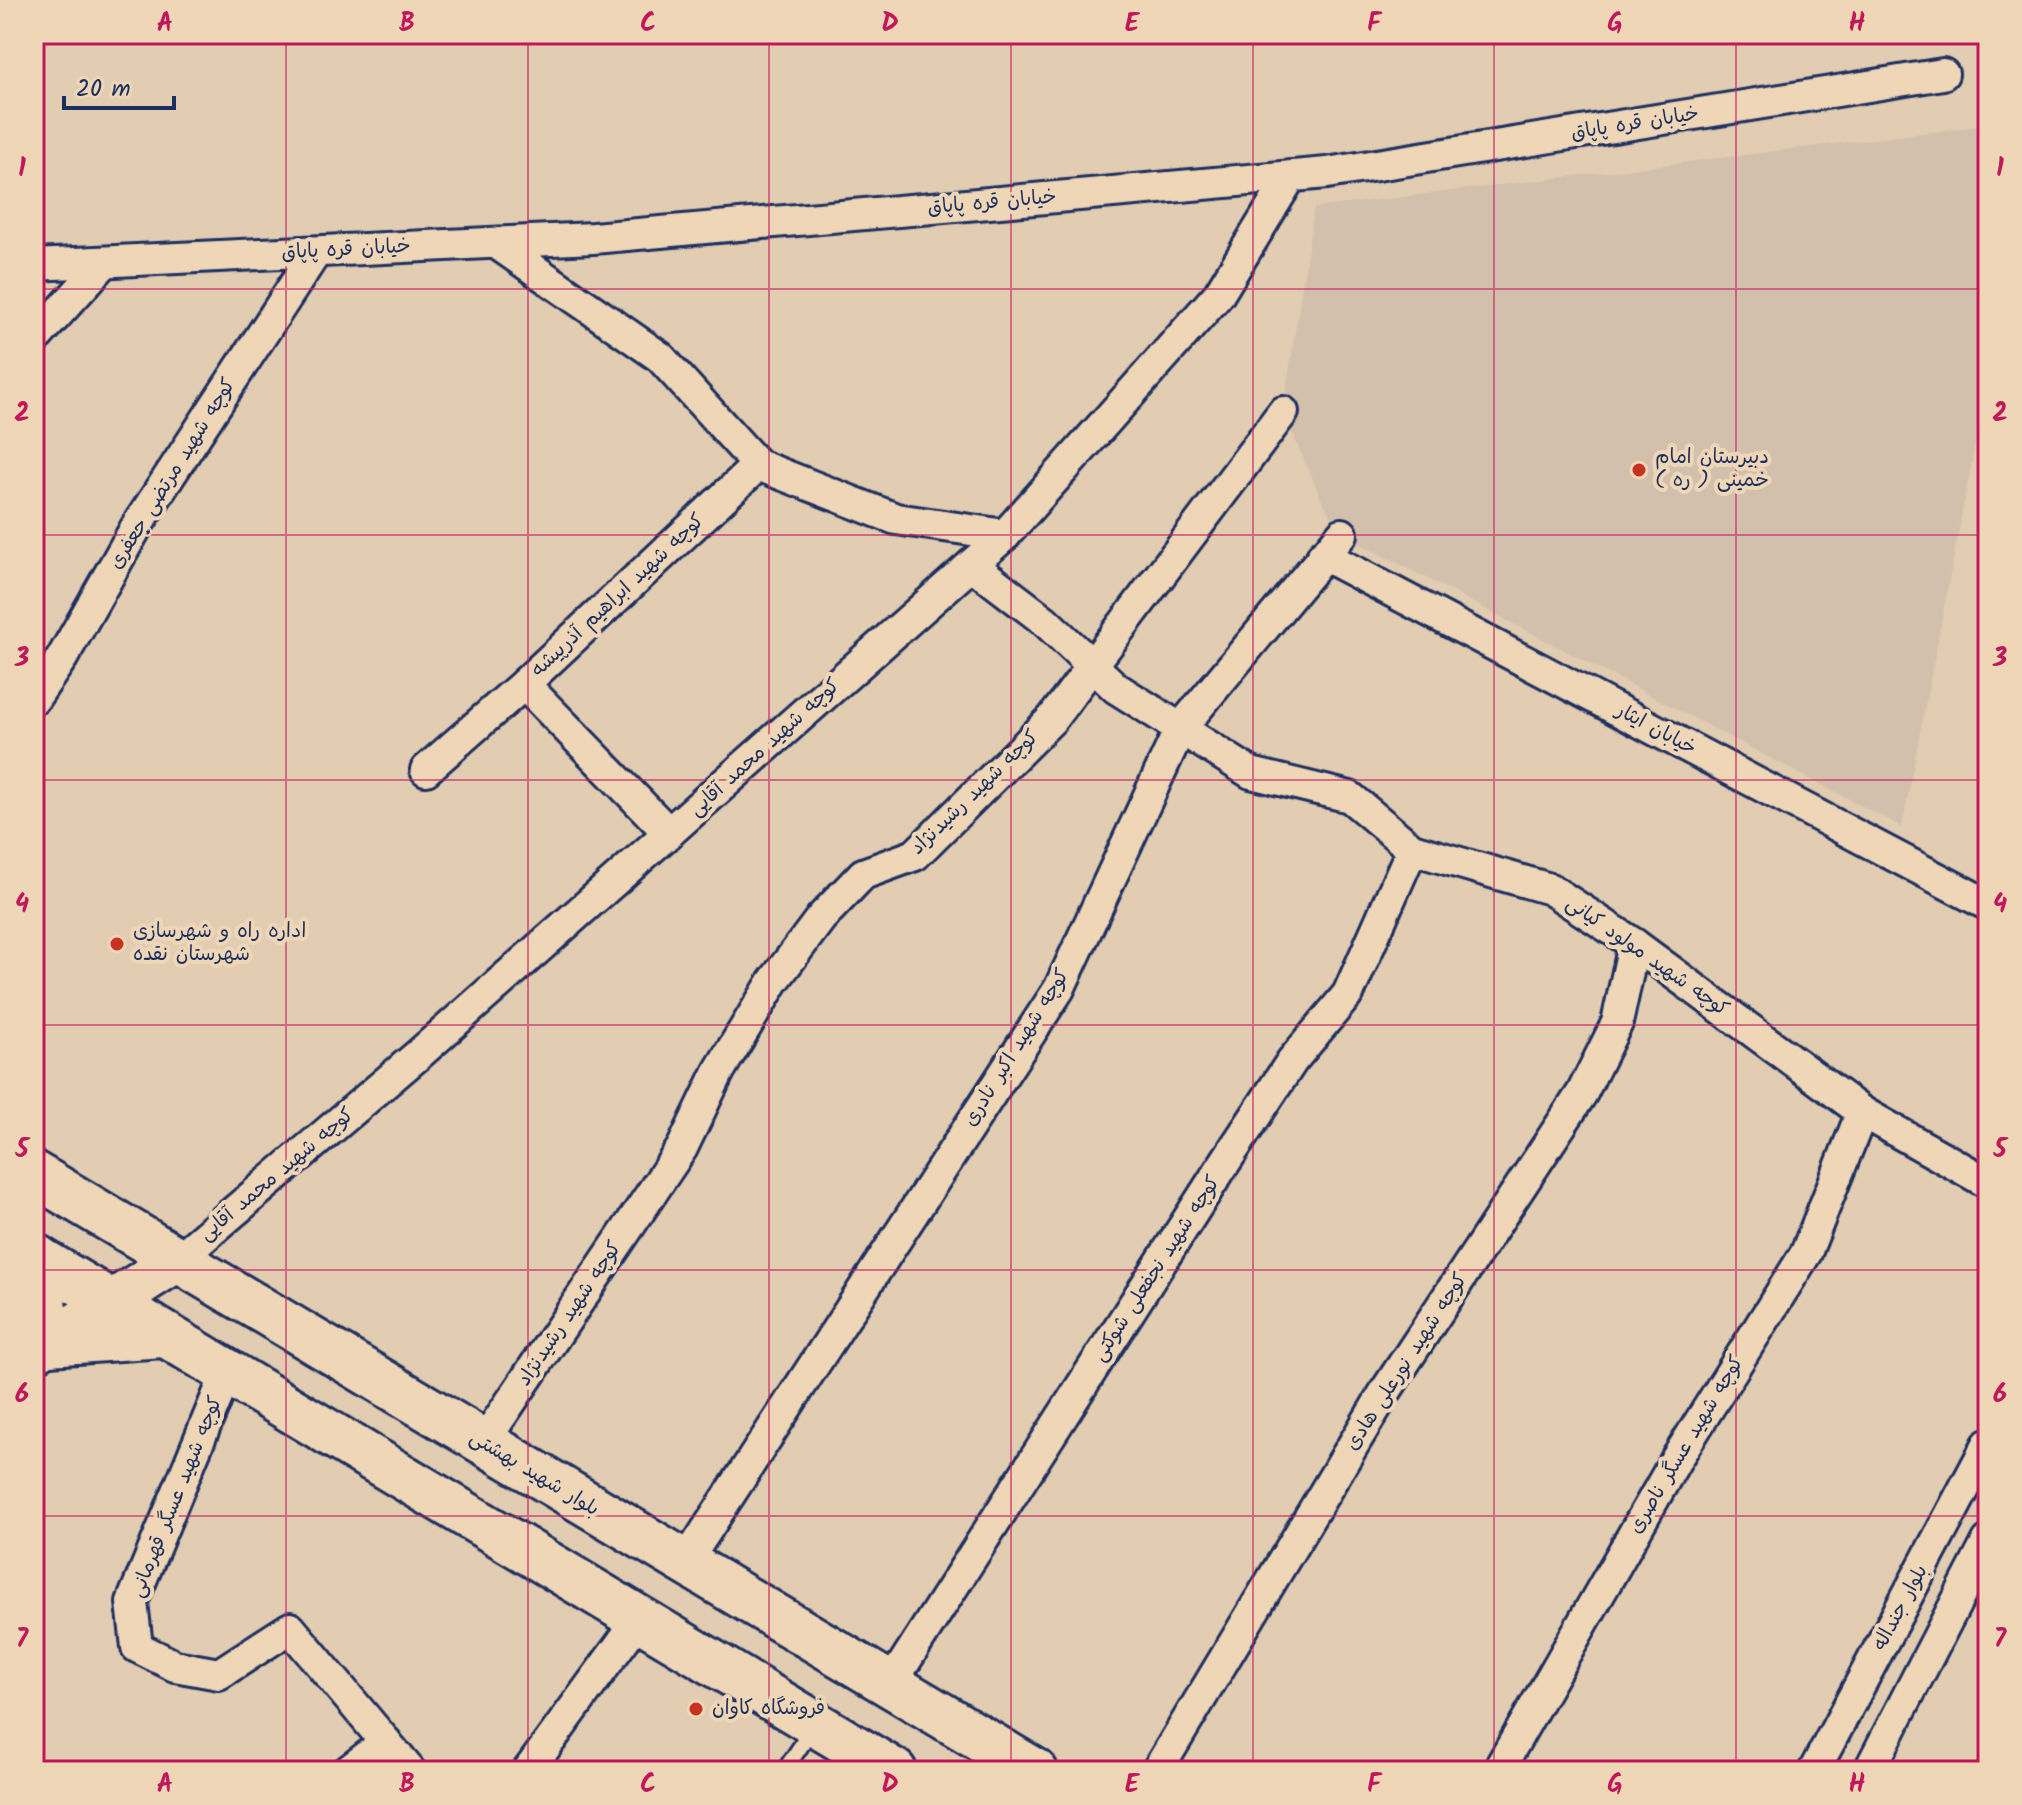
<svg xmlns="http://www.w3.org/2000/svg" width="2022" height="1805" font-family="Kalam,'Playpen Sans Arabic',sans-serif">
	<style>
		.built { fill: #d3c0ac }
		.lines { fill: none; stroke-linecap: round; stroke-linejoin: round }
		.lane-casing { stroke: #1b2f5e; stroke-width: 20 }
		.street-casing { stroke: #1b2f5e; stroke-width: 36 }
		.secondary-casing { stroke: #1b2f5e; stroke-width: 48 }
		.primary-casing { stroke: #1b2f5e; stroke-width: 50 }
		.lane { stroke: #efd6b7; stroke-width: 14 }
		.street { stroke: #efd6b7; stroke-width: 30 }
		.secondary { stroke: #efd6b7; stroke-width: 42 }
		.primary { stroke: #efd6b7; stroke-width: 44 }
		.grid { fill: none; stroke: #c2185b; stroke-width: 2; stroke-opacity: 0.55 }
		.poi-dot { fill: #c8321e; stroke: #efd6b7; stroke-width: 3 }
		.labels { text-anchor: middle; dominant-baseline: central; stroke-width: 8; stroke-linejoin: round; paint-order: stroke }
		.street-label { font-size: 20px; fill: #1b2f5e; stroke: #efd6b7 }
		.poi-label { font-size: 20px; fill: #1b2f5e; stroke: #efd6b7; text-anchor: start }
		.neatline { fill: none; stroke: #c2185b; stroke-width: 3 }
		.grid-label { font-size: 26px; text-anchor: middle; font-weight: bold; fill: #c2185b }
	</style>
	<rect width="100%" height="100%" fill="#e2ccb2"/>
	<filter id="ink" filterUnits="userSpaceOnUse"><feTurbulence type="fractalNoise" baseFrequency=".0125" numOctaves="2"/><feDisplacementMap in="SourceGraphic" scale="16" xChannelSelector="R" yChannelSelector="G"/><feConvolveMatrix kernelMatrix="1 2 1 2 8 2 1 2 1" color-interpolation-filters="sRGB"/></filter>
	<g filter="url(#ink)">
		<path class="built" d="M1988 125V377L1902 827 1342 534 1322 501 1283 412 1314 208Z"/>
		<g class="lines">
			<defs>
				<path id="lane" d="M784 1771 813 1728"/>
				<g id="street">
					<path d="M496 243 660 357 758 465 896 519 1005 535"/>
					<path d="M34 265 593 238 1327 173 1943 74"/>
					<path d="M34 340 105 262"/>
					<path d="M1323 555 1988 905"/>
					<path d="M972 565 1045 621 1116 688 1251 773 1350 797 1412 849 1550 889 1634 944 1862 1112 1988 1183"/>
					<path d="M34 699 62 658 138 524 316 252"/>
					<path d="M426 770 524 684"/>
					<path d="M669 833 524 684 758 465"/>
					<path d="M176 1261 418 1055 1005 535 1219 294 1291 176"/>
					<path d="M227 1373 132 1602 137 1647 175 1666 219 1674 290 1628 410 1771"/>
					<path d="M483 1443 682 1148 719 1071 773 982 821 918 863 874 915 855 1052 719 1283 412"/>
					<path d="M685 1563 1059 989 1180 729 1342 534"/>
					<path d="M890 1685 1218 1173 1292 1061 1348 994 1412 849"/>
					<path d="M348 1771 386 1742"/>
					<path d="M528 1771 639 1619"/>
					<path d="M1157 1771 1385 1392 1582 1093 1617 1023 1634 944"/>
					<path d="M1498 1771 1677 1458 1806 1253 1862 1112"/>
					<path d="M1814 1771 1988 1444"/>
					<path d="M1869 1771 1988 1541"/>
				</g>
				<path id="secondary" d="M38 1349 176 1261"/>
				<g id="primary">
					<path d="M34 1174 1035 1771"/>
					<path d="M34 1256 894 1771"/>
					<path d="M38 1258 48 1343 163 1335"/>
				</g>
			</defs>
			<use href="#lane" class="lane-casing"/>
			<use href="#street" class="street-casing"/>
			<use href="#secondary" class="secondary-casing"/>
			<use href="#primary" class="primary-casing"/>
			<use href="#lane" class="lane"/>
			<use href="#street" class="street"/>
			<use href="#secondary" class="secondary"/>
			<use href="#primary" class="primary"/>
		</g>
	</g>
	<path class="grid" d="M286 34V1771M528 34V1771M769 34V1771M1011 34V1771M1253 34V1771M1494 34V1771M1736 34V1771M34 289H1988M34 535H1988M34 780H1988M34 1025H1988M34 1270H1988M34 1516H1988"/>
	<g class="poi-dot">
		<circle cx="1639" cy="470" r="8"/>
		<circle cx="117" cy="944" r="8"/>
		<circle cx="696" cy="1709" r="8"/>
	</g>
	<g class="labels">
		<g class="street-label">
			<text transform="translate(1635 124) rotate(-9)">خیابان قره پاپاق</text>
			<text transform="translate(992 203) rotate(-5)">خیابان قره پاپاق</text>
			<text transform="translate(346 250) rotate(-3)">خیابان قره پاپاق</text>
			<text transform="translate(173 474) rotate(-58)">کوچه شهید مرتضی جعفری</text>
			<text transform="translate(618 596) rotate(-43)">کوچه شهید ابراهیم آذرپیشه</text>
			<text transform="translate(1656 730) rotate(28)">خیابان ایثار</text>
			<text transform="translate(765 748) rotate(-42)">کوچه شهید محمد آقایی</text>
			<text transform="translate(975 793) rotate(-44)">کوچه شهید رشیدنژاد</text>
			<text transform="translate(1647 957) rotate(35)">کوچه شهید مولود کیانی</text>
			<text transform="translate(1017 1048) rotate(-58)">کوچه شهید اکبر نادری</text>
			<text transform="translate(277 1175) rotate(-40)">کوچه شهید محمد آقایی</text>
			<text transform="translate(1157 1269) rotate(-57)">کوچه شهید نجفعلی شوکتی</text>
			<text transform="translate(570 1314) rotate(-56)">کوچه شهید رشیدنژاد</text>
			<text transform="translate(1407 1362) rotate(-57)">کوچه شهید نورعلی هادی</text>
			<text transform="translate(1687 1445) rotate(-59)">کوچه شهید عسگر ناصری</text>
			<text transform="translate(534 1474) rotate(31)">بلوار شهید بهشتی</text>
			<text transform="translate(177 1497) rotate(-68)">کوچه شهید عسگر قهرمانی</text>
			<text transform="translate(1901 1608) rotate(-62)">بلوار جنداله</text>
		</g>
		<g class="poi-label">
			<text x="1655" y="458">دبیرستان امام<tspan x="1655" dy="23">خمینی ( ره )</tspan></text>
			<text x="133" y="932">اداره راه و شهرسازی<tspan x="133" dy="23">شهرستان نقده</tspan></text>
			<text x="712" y="1709">فروشگاه کاوان</text>
		</g>
	</g>
	<rect width="2022" height="1805" fill="none" stroke="#efd6b7" stroke-width="88"/>
	<path d="M64 96v12h110v-12" fill="none" stroke="#1b2f5e" stroke-width="4"/>
	<text x="76" y="96" font-size="24" fill="#1b2f5e" stroke="#efd6b7" stroke-width="6" paint-order="stroke">20 m</text>
	<rect x="44" y="44" width="1934" height="1717" class="neatline"/>
	<g class="grid-label">
		<text x="165" y="31">A</text>
		<text x="407" y="31">B</text>
		<text x="648" y="31">C</text>
		<text x="890" y="31">D</text>
		<text x="1132" y="31">E</text>
		<text x="1374" y="31">F</text>
		<text x="1615" y="31">G</text>
		<text x="1857" y="31">H</text>
		<text x="22" y="176">1</text>
		<text x="2000" y="176">1</text>
		<text x="22" y="421">2</text>
		<text x="2000" y="421">2</text>
		<text x="22" y="666">3</text>
		<text x="2000" y="666">3</text>
		<text x="22" y="912">4</text>
		<text x="2000" y="912">4</text>
		<text x="22" y="1157">5</text>
		<text x="2000" y="1157">5</text>
		<text x="22" y="1402">6</text>
		<text x="2000" y="1402">6</text>
		<text x="22" y="1647">7</text>
		<text x="2000" y="1647">7</text>
		<text x="165" y="1792">A</text>
		<text x="407" y="1792">B</text>
		<text x="648" y="1792">C</text>
		<text x="890" y="1792">D</text>
		<text x="1132" y="1792">E</text>
		<text x="1374" y="1792">F</text>
		<text x="1615" y="1792">G</text>
		<text x="1857" y="1792">H</text>
	</g>
</svg>
